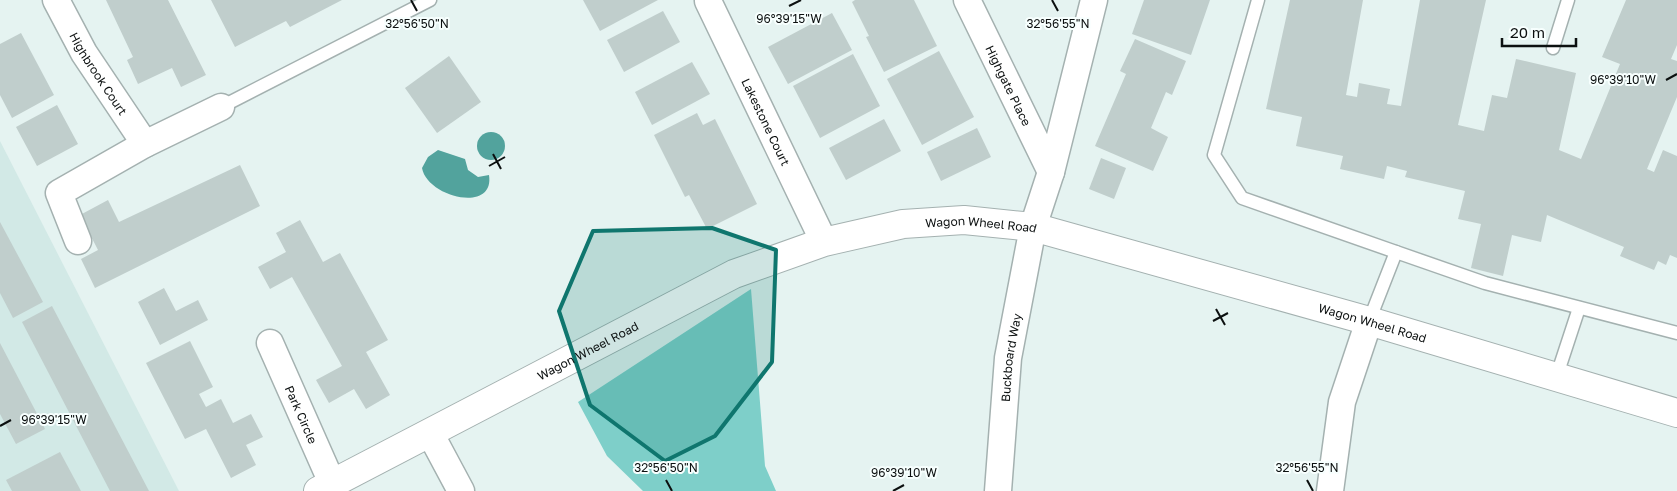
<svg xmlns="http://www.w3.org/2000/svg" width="1677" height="491" font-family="'Golos Text',sans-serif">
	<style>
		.built { fill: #d2e9e6 }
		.forest { fill: #7ecfc9 }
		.water { fill: #52a39d }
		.building { fill: #c0cecc }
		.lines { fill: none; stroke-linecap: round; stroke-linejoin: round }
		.service-casing { stroke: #a4b1b0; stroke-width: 15 }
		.minor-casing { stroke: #a4b1b0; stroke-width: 29 }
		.tertiary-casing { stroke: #a4b1b0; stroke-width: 30 }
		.service { stroke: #fff; stroke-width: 12 }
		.minor { stroke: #fff; stroke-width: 26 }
		.tertiary { stroke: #fff; stroke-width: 28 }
		.marked { fill: #0f766e; fill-opacity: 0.2; stroke: #0f766e; stroke-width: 4; stroke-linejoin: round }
		.ticks { fill: none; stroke: #0c1010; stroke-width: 2 }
		.labels { text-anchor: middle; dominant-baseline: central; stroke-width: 4; stroke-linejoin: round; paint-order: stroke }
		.street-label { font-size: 12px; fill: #0c1010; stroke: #f7fffe }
		.ticks-label { font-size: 12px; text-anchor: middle; fill: #0c1010; stroke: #f7fffe; stroke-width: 4; stroke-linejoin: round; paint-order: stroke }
	</style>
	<rect width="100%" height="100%" fill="#e5f3f1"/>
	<path class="built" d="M0 141 179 491H0Z"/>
	<path class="forest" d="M751 289 765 466 776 491H643L607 456 578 402Z"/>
	<g class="water">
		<circle cx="491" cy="146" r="14"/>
		<path d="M438 150 465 159 468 170 478 177 489 175C495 214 427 197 422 168L428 157Z"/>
	</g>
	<g class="building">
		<path d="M106 0H168L206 75 181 87 172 68 138 84 127 60 133 57Z"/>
		<path d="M211 0H342L290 27 286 21 235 47Z"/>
		<path d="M583 0H658L600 31Z"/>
		<path d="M855 0H914L937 46 884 72 866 37 869 36 852 2Z"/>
		<path d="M1144 0H1210L1191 55 1132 34Z"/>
		<path d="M1290 0H1363L1346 95 1357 97 1359 83 1390 89 1387 104 1401 106 1420 0H1486L1458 125 1484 131 1492 95 1507 98 1516 59 1576 73 1559 150 1581 159 1620 64 1602 57 1626 0H1677V45L1671 59 1677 61V97L1647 169 1654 172 1663 150 1677 156V258L1670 255 1666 265 1658 261 1654 270 1620 256 1624 247 1547 215 1541 242 1512 235 1503 276 1471 268 1481 224 1458 219 1465 191 1405 177 1407 171 1387 166 1384 179 1340 169 1343 156 1296 146 1302 117 1266 109Z"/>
		<path d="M663 11 680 42 624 72 607 40Z"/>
		<path d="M832 13 852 50 788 84 768 47Z"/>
		<path d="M21 33 54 95 12 118 0 95V44Z"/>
		<path d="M1135 39 1186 61 1172 95 1166 92 1151 128 1168 137 1153 171 1095 146 1126 74 1120 71Z"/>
		<path d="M939 51 974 117 922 145 887 79Z"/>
		<path d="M853 54 880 106 820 138 793 86Z"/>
		<path d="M449 56 481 102 437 133 405 88Z"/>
		<path d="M692 62 710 94 652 125 635 92Z"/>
		<path d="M57 105 78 144 37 166 16 127Z"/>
		<path d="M697 113 703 125 715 119 757 204 707 229 689 195 685 197 654 135Z"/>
		<path d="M884 119 901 151 846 180 829 148Z"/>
		<path d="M977 128 991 157 941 181 927 152Z"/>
		<path d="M1101 158 1126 168 1114 199 1089 189Z"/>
		<path d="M240 165 260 206 95 288 81 259 98 250 80 215 108 200 119 222Z"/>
		<path d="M300 220 323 262 340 253 388 340 366 352 390 395 366 409 354 389 329 403 316 380 342 366 292 277 270 289 258 267 286 252 276 233Z"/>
		<path d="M0 222 43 302 13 318 0 293Z"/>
		<path d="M164 288 176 311 198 300 208 320 160 345 138 302Z"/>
		<path d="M52 306 149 491H110L22 322Z"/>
		<path d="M190 341 213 387 199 394 206 407 221 399 233 423 251 414 263 437 246 445 256 465 231 478 206 429 185 439 146 363Z"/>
		<path d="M0 343 45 429 16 444 0 414Z"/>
		<path d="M60 452 81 491H12L6 480Z"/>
	</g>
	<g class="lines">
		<defs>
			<g id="service">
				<path d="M1258 0 1214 155 1242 198 1396 252 1369 321"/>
				<path d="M1553 48 1568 0"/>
				<path d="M221 107 430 0"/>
				<path d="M1396 252 1485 283 1677 333"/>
				<path d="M1556 378 1579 308"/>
			</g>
			<g id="minor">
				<path id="s1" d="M56 0 84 53 145 144"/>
				<path id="s2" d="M967 0 1051 172"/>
				<path id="s3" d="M708 1 824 242"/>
				<path d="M78 241 59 193 145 144 221 107"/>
				<path id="s4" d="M270 343 332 483"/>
				<path d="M430 433 461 491"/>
				<path id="s5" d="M998 491 1008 358 1033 227 1051 172 1094 0"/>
				<path d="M1330 491 1342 402 1369 321"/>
			</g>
			<g id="tertiary">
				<path id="s6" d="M318 491 734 274 824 242 903 224 964 220 1033 227 1369 321 1677 413"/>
			</g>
		</defs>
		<use href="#service" class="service-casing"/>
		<use href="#minor" class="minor-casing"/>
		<use href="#tertiary" class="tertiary-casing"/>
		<use href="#service" class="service"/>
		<use href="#minor" class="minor"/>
		<use href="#tertiary" class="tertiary"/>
	</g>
	<path class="marked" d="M712 228 776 250 772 362 715 436 665 461 590 405 559 311 593 231Z"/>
	<path class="ticks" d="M411 0 417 11M1052 0 1058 11M789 6 801 0M1666 80 1677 74M493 154 501 169M489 166 505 157M1216 309 1225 325M1213 321 1228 313M0 426 11 420M666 480 672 491M1307 480 1313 491M893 491 904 485"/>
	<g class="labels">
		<g class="street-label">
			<text stroke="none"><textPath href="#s1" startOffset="85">Highbrook Court</textPath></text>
			<text stroke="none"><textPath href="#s2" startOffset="95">Highgate Place</textPath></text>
			<text stroke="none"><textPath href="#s3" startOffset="134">Lakestone Court</textPath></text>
			<text stroke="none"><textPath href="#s6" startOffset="724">Wagon Wheel Road</textPath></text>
			<text stroke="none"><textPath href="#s6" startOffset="1129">Wagon Wheel Road</textPath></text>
			<text stroke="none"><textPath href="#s6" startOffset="304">Wagon Wheel Road</textPath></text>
			<text stroke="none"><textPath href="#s5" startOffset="134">Buckboard Way</textPath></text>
			<text stroke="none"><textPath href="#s4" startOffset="78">Park Circle</textPath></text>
		</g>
	</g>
	<g class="ticks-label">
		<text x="789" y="23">96°39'15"W</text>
		<text x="417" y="28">32°56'50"N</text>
		<text x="1058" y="28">32°56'55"N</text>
		<text x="1623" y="84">96°39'10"W</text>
		<text x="54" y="424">96°39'15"W</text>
		<text x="666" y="472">32°56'50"N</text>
		<text x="1307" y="472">32°56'55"N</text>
		<text x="904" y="477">96°39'10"W</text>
	</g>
	<path d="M1502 38v8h74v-8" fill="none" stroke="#0c1010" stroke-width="2.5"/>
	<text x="1510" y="38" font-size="15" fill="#0c1010" stroke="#f7fffe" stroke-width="4" paint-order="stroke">20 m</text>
</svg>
